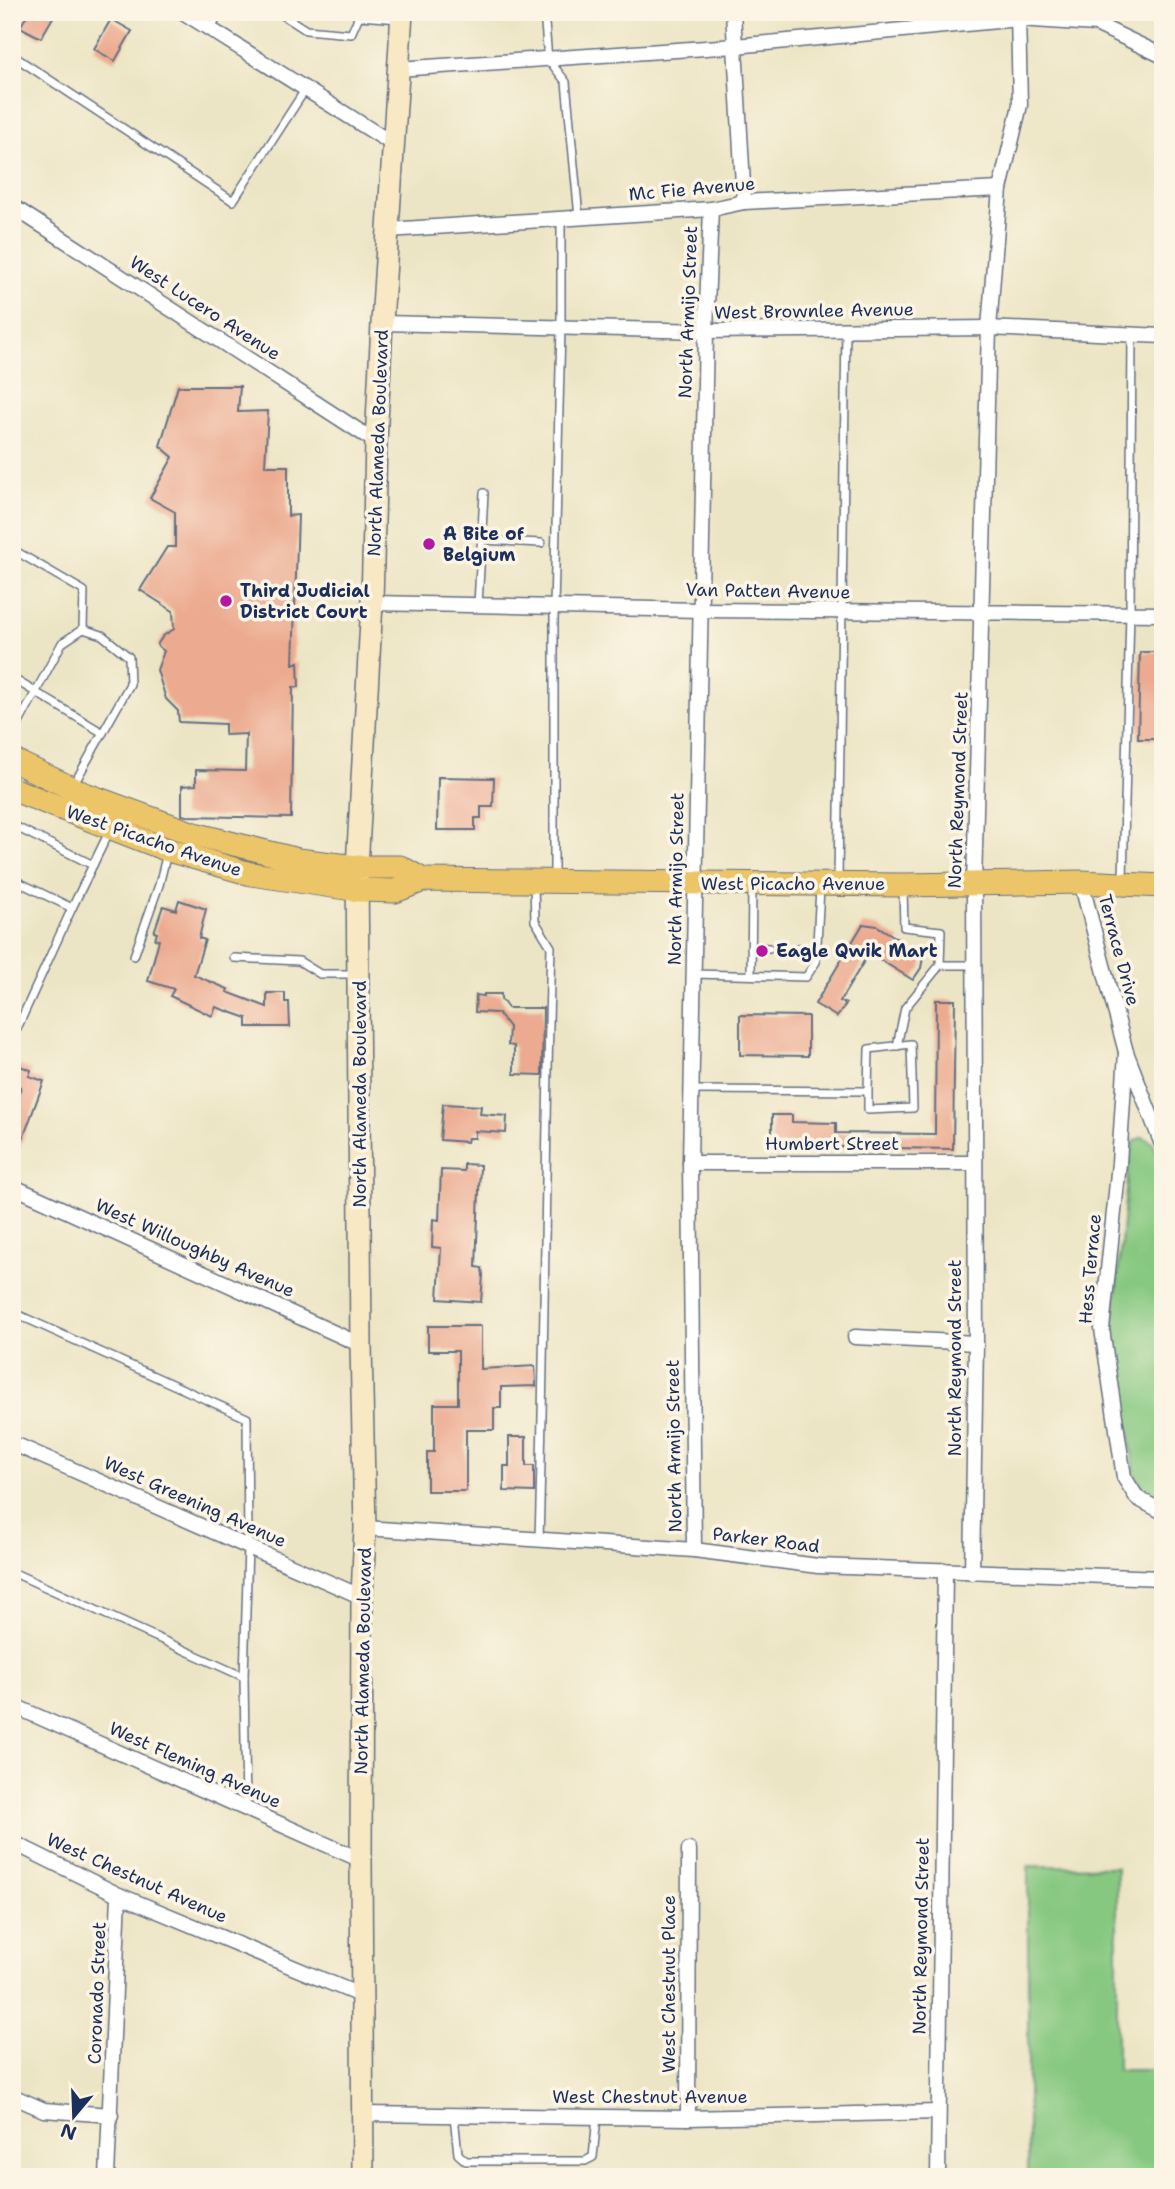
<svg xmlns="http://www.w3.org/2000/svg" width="1175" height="2189" font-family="'Shantell Sans',sans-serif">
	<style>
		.green { fill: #86c880; stroke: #507c6f; stroke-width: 2 }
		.building { fill: #ecaa90 }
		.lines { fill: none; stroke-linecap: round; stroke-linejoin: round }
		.lane-casing { stroke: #646f82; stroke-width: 10 }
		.street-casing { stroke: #646f82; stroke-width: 17 }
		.secondary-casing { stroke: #646f82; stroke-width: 24 }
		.primary-casing { stroke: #646f82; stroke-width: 25 }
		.lane { stroke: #fff; stroke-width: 7 }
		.street { stroke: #fff; stroke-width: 14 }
		.secondary { stroke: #f8e8c3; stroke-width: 21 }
		.primary { stroke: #edc569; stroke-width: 23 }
		.poi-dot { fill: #b5179e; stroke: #fcf5e5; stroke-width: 2.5 }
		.labels { text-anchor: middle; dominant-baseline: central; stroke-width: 7; stroke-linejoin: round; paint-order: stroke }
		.street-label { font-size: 18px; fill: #1b2f5e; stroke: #fcf5e5 }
		.poi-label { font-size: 18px; font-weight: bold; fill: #1b2f5e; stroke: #fcf5e5; text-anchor: start }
	</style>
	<rect width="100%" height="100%" fill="#fcf5e5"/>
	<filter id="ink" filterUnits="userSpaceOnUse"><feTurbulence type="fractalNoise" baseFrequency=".0143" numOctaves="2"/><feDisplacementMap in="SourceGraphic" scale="14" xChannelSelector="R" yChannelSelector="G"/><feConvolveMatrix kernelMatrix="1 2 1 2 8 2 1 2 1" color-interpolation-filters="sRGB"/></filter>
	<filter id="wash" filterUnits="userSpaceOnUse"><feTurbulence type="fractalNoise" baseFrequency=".00686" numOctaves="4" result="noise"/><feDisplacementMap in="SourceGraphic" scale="28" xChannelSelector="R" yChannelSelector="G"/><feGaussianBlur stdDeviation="1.57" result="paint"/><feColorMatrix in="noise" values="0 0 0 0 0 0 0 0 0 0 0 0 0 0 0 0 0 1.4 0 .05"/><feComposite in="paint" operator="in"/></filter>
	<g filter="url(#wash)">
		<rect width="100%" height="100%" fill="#ece5c5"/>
		<g class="green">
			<path d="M1143 1137 1153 1143 1163 1179V1503L1144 1493 1135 1474 1113 1327 1129 1159 1134 1141Z"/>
			<path d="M1028 1866 1117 1867V2070H1163V2177H1028Z"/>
		</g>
		<g id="blocks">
			<g class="building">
				<path d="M29 12H56L41 38 20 27Z"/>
				<path d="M111 19 132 31 115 61 94 49Z"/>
				<path d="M178 386H240L238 412 268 411 265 466H288V516L298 515 293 664 298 662 299 687H293L291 818 187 816 182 815V786L196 785V770L245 771 246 734 225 735V724L179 722 178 711 166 699 157 670 164 651 157 645 163 636 174 629 173 611 140 590 167 547H175V512L150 498 173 457 160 446Z"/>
				<path d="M1140 652H1163V739H1138Z"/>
				<path d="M438 777 494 778 493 807H481V818H475V830H437Z"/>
				<path d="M179 900 206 909 199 938 205 940 194 975 228 989 227 992 267 1007V993H285V1002H289L290 1027H247V1018L216 1007 212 1016 170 996 174 989 148 981 159 940 155 939 157 933 154 932 163 906 176 910Z"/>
				<path d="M863 924 877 926 900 940 897 945 911 955 923 957 921 968 913 980 869 953 840 1001 846 1004 837 1017 815 1004Z"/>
				<path d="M484 994H501V999L508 1008H543L542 1075 514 1074V1046L508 1045 509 1027 498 1013 475 1012 476 995 484 996Z"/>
				<path d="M936 1000H955L953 1149 772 1146V1115H792V1122L836 1123V1133L935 1134Z"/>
				<path d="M740 1015 808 1016V1056L740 1055Z"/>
				<path d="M12 1063 31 1070 29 1076 44 1081 14 1163H12V1111L21 1087 12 1084Z"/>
				<path d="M443 1104 481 1106 480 1114 507 1116 506 1133 475 1131V1138H468L467 1142 440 1140Z"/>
				<path d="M464 1164 480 1165 476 1267 482 1268 483 1275 481 1302 438 1299 441 1248 432 1247 433 1219 439 1220 441 1170 464 1171Z"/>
				<path d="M428 1326H481V1369L535 1366 536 1386 501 1387V1408H494V1430H466V1491H427V1452H434V1404H458V1351H428Z"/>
				<path d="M509 1437H526V1466H534V1492L504 1491V1466H509Z"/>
			</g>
		</g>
	</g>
	<g filter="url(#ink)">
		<use href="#blocks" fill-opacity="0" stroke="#646f82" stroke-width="2"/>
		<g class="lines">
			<defs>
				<g id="lane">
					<path d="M278 12 306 30 351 34 359 16 400 19"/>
					<path d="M544 12 548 59 566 82 579 217"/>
					<path d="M210 29 221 12"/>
					<path d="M12 55 233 201 305 90"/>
					<path d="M482 540 541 543"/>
					<path d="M12 549 84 591 83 629"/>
					<path d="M478 605 484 493"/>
					<path d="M12 678 103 733"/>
					<path d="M12 736 62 643 83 629 102 635 129 657 130 684 74 784"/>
					<path d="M12 825 93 865"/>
					<path d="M12 879 72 908"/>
					<path d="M554 879V607L561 328V219"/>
					<path d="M1123 879 1130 613 1132 335"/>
					<path d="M838 880 846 329"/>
					<path d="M534 884 535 921 551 947C545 1144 545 1342 539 1539"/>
					<path d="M903 889 904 927 941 931 940 965"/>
					<path d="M12 901 20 883"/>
					<path d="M751 947 769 948"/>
					<path d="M798 948 817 949"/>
					<path d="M134 956 159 885 167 853"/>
					<path d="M234 958 299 961 320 974H355"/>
					<path d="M693 974 806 977 816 962 820 888"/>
					<path d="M751 975 752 888"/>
					<path d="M12 1032 15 1033 72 908 110 830"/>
					<path d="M897 1046 905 1008 940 965H974"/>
					<path d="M692 1090 868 1091V1110L913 1108 911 1044 869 1049 868 1091"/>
					<path d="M12 1312 247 1418 248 1546 244 1677 12 1572"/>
					<path d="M244 1677 246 1809"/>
					<path d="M454 2116 458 2154 466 2161H585L593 2157 597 2117"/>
				</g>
				<g id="street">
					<path d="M183 12 393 144"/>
					<path d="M733 12 744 202"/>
					<path d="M398 69 735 46 1018 19 1096 24 1163 56"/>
					<path d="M12 206 376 442"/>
					<path d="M388 230 711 209 744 202 1000 189"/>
					<path d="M382 323 706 331 989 328 1163 336"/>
					<path d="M372 603 701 610 1163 614"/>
					<path d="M1081 882 1126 1052 1163 1147"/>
					<path d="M1126 1052 1119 1163 1102 1329 1124 1477 1137 1498 1163 1512"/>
					<path d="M690 1163H974"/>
					<path d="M12 1186 361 1345"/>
					<path d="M855 1337 976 1343"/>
					<path d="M12 1443 362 1597"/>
					<path d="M365 1528 694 1550 818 1566 1163 1578"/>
					<path d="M694 1550 690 1163 706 331 711 209"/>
					<path d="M972 1573 976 1343 974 885 989 328 1000 189 1020 105 1018 12"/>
					<path d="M12 1705 361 1860"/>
					<path d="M12 1842 119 1895 362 1996"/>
					<path d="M12 2096 44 2110 111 2115"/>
					<path d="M363 2114 688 2118 938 2112"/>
					<path d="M688 2118 689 1850"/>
					<path d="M107 2177 119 1895"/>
					<path d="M938 2177 945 1570"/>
				</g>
				<path id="secondary" d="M363 2177 361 1860 362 1597 365 1528 361 1345 357 867 372 603 376 442 382 323 402 12"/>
				<g id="primary">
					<path d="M12 760 82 793 194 834 298 860 357 867H400L423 880"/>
					<path d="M12 789 168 850 251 874 359 890 395 891 423 880 903 885 1081 882 1163 886"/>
				</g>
			</defs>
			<use href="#lane" class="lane-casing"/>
			<use href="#street" class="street-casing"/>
			<use href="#secondary" class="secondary-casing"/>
			<use href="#primary" class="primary-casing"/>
			<use href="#lane" class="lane"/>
			<use href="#street" class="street"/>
			<use href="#secondary" class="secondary"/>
			<use href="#primary" class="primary"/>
		</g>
	</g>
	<g class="poi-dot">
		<circle cx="429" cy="544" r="7"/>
		<circle cx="226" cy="601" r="7"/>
		<circle cx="762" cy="951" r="7"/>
	</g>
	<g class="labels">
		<g class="street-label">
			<text transform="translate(692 189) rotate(-5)">Mc Fie Avenue</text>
			<text transform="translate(205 308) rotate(33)">West Lucero Avenue</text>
			<text transform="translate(814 311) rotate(-1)">West Brownlee Avenue</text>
			<text transform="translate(688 312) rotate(-88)">North Armijo Street</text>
			<text transform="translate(378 443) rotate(-88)">North Alameda Boulevard</text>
			<text transform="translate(768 591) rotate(1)">Van Patten Avenue</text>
			<text transform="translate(958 790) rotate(-88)">North Reymond Street</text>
			<text transform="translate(154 841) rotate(19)">West Picacho Avenue</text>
			<text transform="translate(676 879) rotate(-89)">North Armijo Street</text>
			<text x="793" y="884">West Picacho Avenue</text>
			<text transform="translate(1119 950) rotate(75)">Terrace Drive</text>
			<text transform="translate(360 1094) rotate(-90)">North Alameda Boulevard</text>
			<text x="832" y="1144">Humbert Street</text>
			<text transform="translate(195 1248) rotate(24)">West Willoughby Avenue</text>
			<text transform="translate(1090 1269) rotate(-85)">Hess Terrace</text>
			<text transform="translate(955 1358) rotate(-90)">North Reymond Street</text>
			<text transform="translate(674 1446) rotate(-91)">North Armijo Street</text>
			<text transform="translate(195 1502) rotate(24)">West Greening Avenue</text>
			<text transform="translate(766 1540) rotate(7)">Parker Road</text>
			<text transform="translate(363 1661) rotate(-89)">North Alameda Boulevard</text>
			<text transform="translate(195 1765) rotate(24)">West Fleming Avenue</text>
			<text transform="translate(137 1878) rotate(24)">West Chestnut Avenue</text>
			<text transform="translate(921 1936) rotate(-89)">North Reymond Street</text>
			<text transform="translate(669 1984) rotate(-90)">West Chestnut Place</text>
			<text transform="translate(97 1993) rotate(-88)">Coronado Street</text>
			<text x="650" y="2097">West Chestnut Avenue</text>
		</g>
		<g class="poi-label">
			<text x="443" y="534">A Bite of<tspan x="443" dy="21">Belgium</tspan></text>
			<text x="240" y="591">Third Judicial<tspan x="240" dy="21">District Court</tspan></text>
			<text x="776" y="951">Eagle Qwik Mart</text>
		</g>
	</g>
	<rect width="1175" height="2189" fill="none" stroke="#fcf5e5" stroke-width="42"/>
	<g transform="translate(74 2116) rotate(199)" stroke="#fcf5e5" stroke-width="5" paint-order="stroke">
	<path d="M0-5L12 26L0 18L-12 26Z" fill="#1b2f5e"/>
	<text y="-10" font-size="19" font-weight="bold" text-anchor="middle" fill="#1b2f5e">N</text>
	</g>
</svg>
